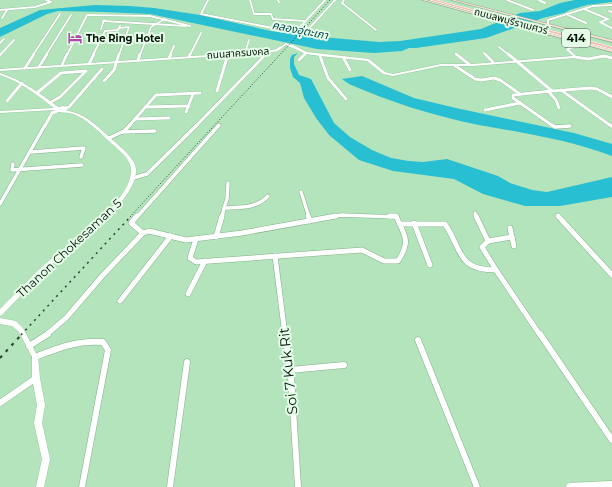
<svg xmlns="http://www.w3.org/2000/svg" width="612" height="487" font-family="Montserrat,'Noto Sans Thai',sans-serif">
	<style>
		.water { fill: #29bfd3 }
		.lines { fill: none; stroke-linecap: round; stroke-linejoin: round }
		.minor-far4-casing { stroke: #82b089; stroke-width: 2.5 }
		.minor-far3-casing { stroke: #82b089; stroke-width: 3.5 }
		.minor-far2-casing { stroke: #82b089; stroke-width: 4.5 }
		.minor-far1-casing { stroke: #82b089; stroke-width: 6 }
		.minor-casing { stroke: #82b089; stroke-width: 7 }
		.tertiary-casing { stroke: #82b089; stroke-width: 0.5 }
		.secondary-casing { stroke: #82b089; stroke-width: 1 }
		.primary-casing { stroke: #fff; stroke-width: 1 }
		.minor-far4 { stroke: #fff; stroke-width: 2 }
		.minor-far3 { stroke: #fff; stroke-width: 3 }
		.minor-far2 { stroke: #fff; stroke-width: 3.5 }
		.minor-far1 { stroke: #fff; stroke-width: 5 }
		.minor { stroke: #fff; stroke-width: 6 }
		.tertiary { fill: #fff; fill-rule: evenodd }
		.secondary { fill: #fcddd9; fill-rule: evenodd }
		.primary { fill: #fabcb3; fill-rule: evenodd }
		.rail-far2 { stroke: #29412d; stroke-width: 1; stroke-dasharray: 1 2; stroke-linecap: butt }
		.rail-far1 { stroke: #29412d; stroke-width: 1.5; stroke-dasharray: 2 4.5; stroke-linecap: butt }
		.rail { stroke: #29412d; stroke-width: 2; stroke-dasharray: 3 5.5; stroke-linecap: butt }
		.labels { text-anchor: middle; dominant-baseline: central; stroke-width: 4; stroke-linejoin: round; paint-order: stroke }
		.far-street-label { font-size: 10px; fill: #041507; stroke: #e6fee9 }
		.far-poi-label { font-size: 10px; font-weight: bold; fill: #041507; stroke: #e6fee9; text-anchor: start }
		.far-water-label { font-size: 11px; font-style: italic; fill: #004149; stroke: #e6fee9 }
		.shield { fill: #e6fee9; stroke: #485b4b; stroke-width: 1 }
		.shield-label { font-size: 11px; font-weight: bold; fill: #041507 }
		.street-label { font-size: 12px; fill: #041507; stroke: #e6fee9 }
		.near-street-label { font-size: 14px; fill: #041507; stroke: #e6fee9 }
	</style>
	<rect width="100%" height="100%" fill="#b4e4bb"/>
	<g class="water">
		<path d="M575 0H612V2L587 5 570 10 564 13 543 18 486 38 416 48H409L402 51 374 53 317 49 150 14 103 12 58 11 47 14 0 37V28L40 10 95 5 130 6 154 8 200 15 271 31 310 36 379 42 400 41 481 29 520 13 540 11 560 3Z"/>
		<path d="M298 53 294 57V64L299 75 311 79 334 123 350 137 372 150 391 158 409 161 423 162 447 159 498 176 510 183 532 190 547 192 612 177V197L560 206H525L483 194 454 179 393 171 359 160 329 135 316 118 304 98 300 83 293 77 290 68V59L292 55Z"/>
		<path d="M362 76 414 98 456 108 574 133 612 144V156C569 140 524 133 479 125 434 116 390 102 349 84L342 79Z"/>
	</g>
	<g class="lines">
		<defs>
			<g id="minor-far4">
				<path d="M208 0 201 14 288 31 300 27 325 0"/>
				<path d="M250 0 254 14H271L273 19 306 21"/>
				<path d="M278 0 279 2"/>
				<path d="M344 0 342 3 376 30"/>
				<path d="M507 0 533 10"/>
				<path d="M539 0 545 3"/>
				<path d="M584 9 608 19 600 22 612 28"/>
				<path d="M0 10 35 7 51 2 46 0"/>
				<path d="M609 11 612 12"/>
				<path d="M568 15 586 23"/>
				<path d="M2 18 7 10"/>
				<path d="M103 21 186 26"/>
				<path d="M548 25V20L593 6 612 5"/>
				<path d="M101 29 104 20"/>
				<path d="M304 34 335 0"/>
				<path d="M0 43 4 39"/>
				<path d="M499 47 509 55"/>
				<path d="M245 53 249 40"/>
				<path d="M484 53 486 55"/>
				<path d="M456 54 457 55"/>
				<path d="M0 55 14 40"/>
				<path d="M33 55 60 14"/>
				<path d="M46 55 71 15"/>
				<path d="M67 55 87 15 150 16 190 26"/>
				<path d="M93 55 105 31 118 30 120 26"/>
				<path d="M119 55 129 27 119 28"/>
				<path d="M140 55 151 27 165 19"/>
				<path d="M170 55 174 46"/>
				<path d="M190 55 201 33"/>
				<path d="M266 55 268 52"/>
				<path d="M304 55 306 53"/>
			</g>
			<g id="minor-far3">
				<path d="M456 54 470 65"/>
				<path d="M485 54 493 62 492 63"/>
				<path d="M508 54 552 91 591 88 597 89 612 97"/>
				<path d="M320 56 328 78 346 99"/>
				<path d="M189 57 190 54"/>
				<path d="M343 57 350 70"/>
				<path d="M575 57 588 59 604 56 612 58"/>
				<path d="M169 58 171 54"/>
				<path d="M138 60 140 54"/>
				<path d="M299 60 305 54"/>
				<path d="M89 64 94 54"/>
				<path d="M62 65 67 54"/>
				<path d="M454 65 475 79 481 80 494 78 500 80 520 94"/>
				<path d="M39 67 47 54"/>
				<path d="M25 68 34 54"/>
				<path d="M104 81 114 70 119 54"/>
				<path d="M561 90 611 126"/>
				<path d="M217 91 228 54"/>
				<path d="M548 91 556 100 559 108"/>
				<path d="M552 91 513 95V98L553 126"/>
				<path d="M38 92 61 73 86 71"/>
				<path d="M7 101 22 83"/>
				<path d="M51 102 60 97 86 71"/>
				<path d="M145 107 189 106"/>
				<path d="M65 108 69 107 102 69"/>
				<path d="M485 110 520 103"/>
				<path d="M186 112 193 94"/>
				<path d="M135 119 169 118"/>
				<path d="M45 126 52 113 57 111"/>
				<path d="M129 126 156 95 200 93"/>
				<path d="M196 126 266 54"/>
			</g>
			<g id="minor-far2">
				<path d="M552 125 555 127 570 126"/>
				<path d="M610 125 612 126"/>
				<path d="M122 132 155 131"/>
				<path d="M109 138 124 131 130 125"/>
				<path d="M31 152 84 148 81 157"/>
				<path d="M13 164 12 170 82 165"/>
				<path d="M133 178 147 174 197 125"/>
				<path d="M301 192 309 217"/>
				<path d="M0 204 45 125"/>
				<path d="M224 208 227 199 228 183"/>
				<path d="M475 213 477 217"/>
				<path d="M137 217 219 125"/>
				<path d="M222 217 224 208C240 207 256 209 268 196"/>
				<path d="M331 217 341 215 396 217"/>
			</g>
			<g id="minor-far1">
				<path d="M137 216 131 223 143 233"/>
				<path d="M308 216 310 221"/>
				<path d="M476 216 488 241 482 247 496 270"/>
				<path d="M558 216 612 275"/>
				<path d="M414 223 430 265"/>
				<path d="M400 224H445C463 251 457 270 496 270L540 335"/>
				<path d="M216 237 222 216"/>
				<path d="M512 237 514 246"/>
				<path d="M196 239 190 258 196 262 362 250 384 261H398C411 241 405 236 396 216H389"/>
				<path d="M488 241 512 237 510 228"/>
				<path d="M275 256 285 335"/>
				<path d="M188 294 205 261"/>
				<path d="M120 301 171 236"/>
				<path d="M46 335 66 318 103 275 143 233 149 231 186 240 242 233 336 216"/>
			</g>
			<g id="minor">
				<path d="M285 334 291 377 298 487"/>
				<path d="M540 334 612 440"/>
				<path d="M418 340 477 487"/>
				<path d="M29 346 48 334"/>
				<path d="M35 357C58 348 78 340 103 342L108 350 82 487"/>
				<path d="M290 370 344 365"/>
				<path d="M0 403 36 378"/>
				<path d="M170 487 187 362"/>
			</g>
			<g id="tertiary">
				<path d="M286 43 293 45 307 52 369 59 385 72 393 74 441 64H473L573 56 566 50 568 47 590 44 591 45 570 49V50L577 57 575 58 473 66H441L393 76 383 74 367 61 320 56 306 54 286 45 278 51 268 53 0 71V69L268 51 276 49Z"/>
				<path d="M0 73C22 80 40 93 58 107L64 106 68 109 66 111C85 112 100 129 114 141 122 149 137 159 136 172 134 204 72 247 49 267 33 282 18 299 2 315L0 316V309C15 294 30 278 45 264 69 243 128 205 131 173 133 159 118 150 110 142 99 132 87 119 73 114 68 112 61 113 56 112L55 110 0 113V111L54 108C37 95 21 82 0 75Z"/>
				<path d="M0 318 16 321 23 328 38 357 40 378 45 405 42 423 50 459 44 487H36L42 459 34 423 37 405 32 378V357L19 332 12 326 0 324Z"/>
				<path d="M612 481V487H566L567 484 570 483Z"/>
			</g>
			<g id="secondary">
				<path d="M422 0H426L612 50V52Z"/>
				<path d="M451 0H455L612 40V42Z"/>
			</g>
			<path id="primary" d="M431 0H436L612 47V49Z"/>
		</defs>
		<use href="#minor-far4" class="minor-far4-casing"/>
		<use href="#minor-far3" class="minor-far3-casing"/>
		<use href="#minor-far2" class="minor-far2-casing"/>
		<use href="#minor-far1" class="minor-far1-casing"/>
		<use href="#minor" class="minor-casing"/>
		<use href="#tertiary" class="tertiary-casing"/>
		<use href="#secondary" class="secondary-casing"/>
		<use href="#primary" class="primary-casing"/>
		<use href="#minor-far4" class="minor-far4"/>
		<use href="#minor-far3" class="minor-far3"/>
		<use href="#minor-far2" class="minor-far2"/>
		<use href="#minor-far1" class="minor-far1"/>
		<use href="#minor" class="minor"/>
		<use href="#tertiary" class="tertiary"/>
		<use href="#secondary" class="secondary"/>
		<use href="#primary" class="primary"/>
		<path class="rail-far2" d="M130 217C196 144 264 73 330 0"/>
		<path class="rail-far1" d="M21 335 131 216"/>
		<path class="rail" d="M0 358 22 334"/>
	</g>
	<defs>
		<symbol id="hotel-bare" viewBox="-9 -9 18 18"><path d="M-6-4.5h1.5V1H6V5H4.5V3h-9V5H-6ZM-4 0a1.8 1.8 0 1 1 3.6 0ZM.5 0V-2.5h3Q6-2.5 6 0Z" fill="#b14aae" stroke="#e6fee9" stroke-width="2.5" paint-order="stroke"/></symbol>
	</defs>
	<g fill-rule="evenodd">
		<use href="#hotel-bare" x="65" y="28" width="20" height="20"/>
	</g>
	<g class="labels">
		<g class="far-street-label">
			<text transform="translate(511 21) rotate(15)">ถนนลพบุรีราเมศวร์</text>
			<text transform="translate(238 53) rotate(-4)">ถนนสาครมงคล</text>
		</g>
		<g class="far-poi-label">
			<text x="86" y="38">The Ring Hotel</text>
		</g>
		<g class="far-water-label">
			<text transform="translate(300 30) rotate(11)">คลองอุ่ตะเภา</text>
		</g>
		<rect class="shield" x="562" y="29" width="28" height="18" rx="3"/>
		<g class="shield-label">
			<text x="576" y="38">414</text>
		</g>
		<g class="street-label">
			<text transform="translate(69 248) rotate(-43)">Thanon Chokesaman 5</text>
		</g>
		<g class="near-street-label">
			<text transform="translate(288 371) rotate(-96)">Soi 7 Kuk Rit</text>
		</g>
	</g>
</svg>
